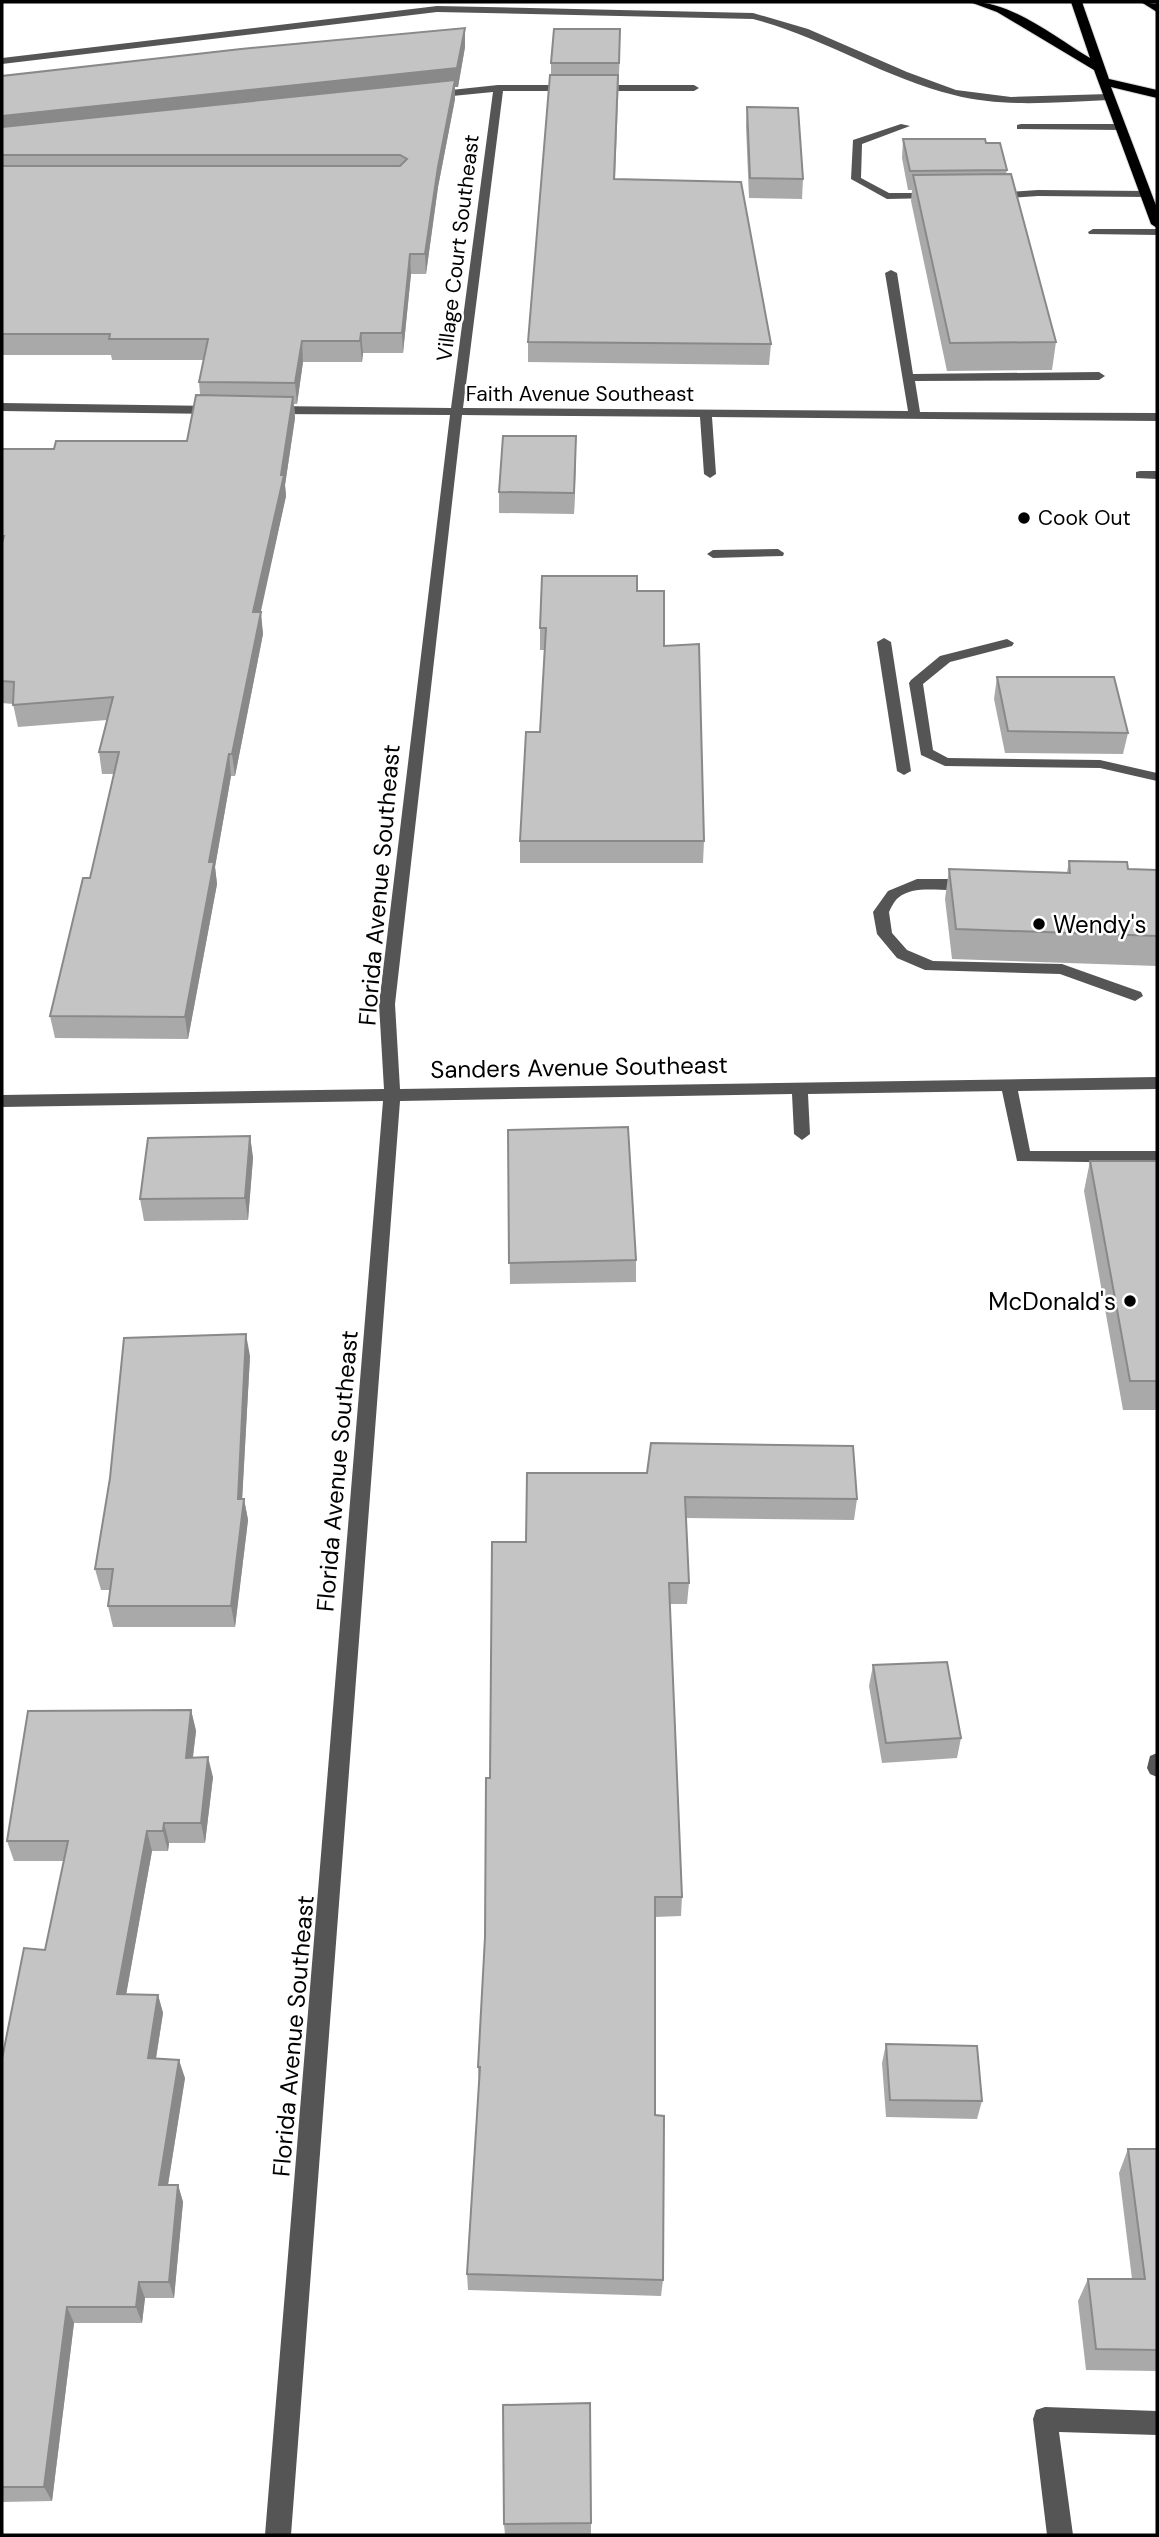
<svg xmlns="http://www.w3.org/2000/svg" width="1159" height="2537" font-family="'DM Sans',sans-serif">
	<style>
		.lines { fill: none; stroke-linecap: round; stroke-linejoin: round }
		.highway-casing { stroke: #dbdbdb; stroke-width: 2 }
		.minor { fill: #555; fill-rule: evenodd }
		.highway { fill: #000; fill-rule: evenodd }
		.wall { fill: #a9a9a9 }
		.shaded-wall { fill: #898989 }
		.building { fill: #c4c4c4; stroke: #898989; stroke-width: 2 }
		.poi-dot { fill: #000; stroke: #fff; stroke-width: 2.5 }
		.labels { text-anchor: middle; dominant-baseline: central; stroke-width: 5; stroke-linejoin: round; paint-order: stroke }
		.far-street-label { font-size: 21px; fill: #000; stroke: #fff }
		.far-poi-label { font-size: 21px; fill: #000; stroke: #fff; text-anchor: start }
		.street-label { font-size: 24px; fill: #000; stroke: #fff }
		.poi-label { font-size: 24px; fill: #000; stroke: #fff; text-anchor: start }
	</style>
	<rect width="100%" height="100%" fill="#fff"/>
	<g class="lines">
		<defs>
			<g id="highway">
				<path d="M970 2C1010 0 1056 38 1090 58L1071 2H1082L1109 79 1157 90V98L1111 87 1157 208V228L1151 224 1094 70 997 12Z"/>
				<path d="M1141 2 1157 4V12Z"/>
			</g>
		</defs>
		<use href="#highway" class="highway-casing"/>
		<g class="minor">
			<path d="M437 6 753 13 808 29 907 72 956 90 1011 97 1109 94 1114 97 1109 100C1057 102 1004 108 954 95 884 78 823 37 753 19L437 12 2 64V58Z"/>
			<path d="M498 85H694L699 88 694 91H503L463 408 908 411 885 273 891 270 897 273 913 374 1099 372 1105 376 1099 380 915 381 920 412 1157 413V421L712 417 716 474 710 478 704 474 700 417 462 415 395 1004 400 1089 1157 1077V1089L1018 1091 1030 1151H1157V1163L1017 1161 1002 1091 808 1094 810 1134 802 1140 794 1134 792 1094 400 1101 291 2535H265L383 1101 2 1107V1095L384 1089 379 1004 450 415 271 414 265 410 271 406 451 408 493 92 432 98 427 95 432 92Z"/>
			<path d="M901 124 910 126 862 144 861 178 889 193H932L936 194V198L887 199 851 179 853 140Z"/>
			<path d="M1021 124H1120L1125 127 1120 130 1017 129V125Z"/>
			<path d="M1038 190 1146 191 1151 194 1146 197 1038 196 995 199 990 196 995 193Z"/>
			<path d="M1093 229H1157V235L1089 234 1088 232Z"/>
			<path d="M2 403 215 406 221 410 215 414 2 411Z"/>
			<path d="M1140 471H1157V479L1136 478V472Z"/>
			<path d="M778 549 784 553 783 556 713 558 707 554 713 550Z"/>
			<path d="M884 638 891 642 911 771 904 775 897 771 877 642Z"/>
			<path d="M1007 639 1014 643 1012 646 950 662 923 684 933 750 948 758 1100 760 1157 773V781L1100 768 945 766 921 755 909 683 911 680 940 656Z"/>
			<path d="M917 879H968L976 884C961 899 919 880 898 898 894 901 891 908 889 912L892 933 907 950 933 961 1062 964 1141 992 1143 996 1135 1001 1060 974 925 970 897 958 877 934 873 912 888 891Z"/>
			<path d="M1157 1753V1777L1150 1774 1147 1768 1150 1756Z"/>
			<path d="M1045 2407 1157 2411V2435L1059 2432 1073 2535H1047L1033 2419 1036 2410Z"/>
		</g>
		<use href="#highway" class="highway"/>
	</g>
	<g class="wall">
		<path d="M465 28V47L458 87H455V99L438 187 426 274H411L403 353H363L362 362H303L297 404H294L295 418 285 485 286 496 260 612 263 634 235 776H231L215 867 217 884 188 1039 55 1038 50 1016 90 878 114 774H102L99 752 107 720 18 727 13 704 2 703V449H54L187 441 200 395 199 382 204 360H112L111 355H2V76Z"/>
		<path d="M620 48 615 179 771 344 769 365 528 362V342L551 75V63Z"/>
		<path d="M747 107 803 179 802 199 749 198 746 126Z"/>
		<path d="M903 139 986 143 1007 170 1006 174 1056 342 1052 370 947 371 911 201 912 190H908L902 158Z"/>
		<path d="M576 436 574 514 499 513V492Z"/>
		<path d="M637 591 664 646 704 841 703 863H520V841L540 732 545 650H540V628Z"/>
		<path d="M997 677 1128 733 1123 754 1005 753 994 699Z"/>
		<path d="M1069 861 1128 869 1157 870V966L952 959 945 899 949 869 1067 872Z"/>
		<path d="M508 1130 636 1260V1282L510 1284Z"/>
		<path d="M250 1136 253 1158 248 1220 144 1221 140 1199Z"/>
		<path d="M1090 1161H1157V1410H1123L1084 1191Z"/>
		<path d="M250 1356 242 1499H244L248 1520 235 1627H113L108 1606 110 1590H101L95 1569Z"/>
		<path d="M527 1473 857 1499 854 1520 686 1518 689 1583 687 1604H670L682 1897 681 1916 655 1917V2115L663 2280 661 2296 468 2290 467 2274 479 2084 478 2067 485 1937 490 1778 526 1542Z"/>
		<path d="M873 1665 961 1738 957 1758 882 1763 869 1686Z"/>
		<path d="M191 1710 196 1731 193 1758 213 1777 205 1843H169L168 1851H152L126 1994 158 1995 163 2013 156 2059 185 2078 168 2185H178L183 2202 174 2298H145L142 2323H74L52 2501 2 2502V2059L45 1950 64 1861H14L7 1841Z"/>
		<path d="M886 2044 982 2101 977 2119 886 2117 882 2063Z"/>
		<path d="M1128 2149H1157V2371L1086 2370 1078 2301 1088 2279H1132L1119 2173Z"/>
		<path d="M590 2403 591 2535H505L504 2524Z"/>
	</g>
	<g class="shaded-wall">
		<path d="M465 28V47L458 87H455V99L438 187 426 274 425 254 438 167 453 87 2 136V116Z"/>
		<path d="M410 254 411 274 403 353 402 333Z"/>
		<path d="M361 333 363 353 362 362 360 341Z"/>
		<path d="M302 341 303 362 297 404 295 383Z"/>
		<path d="M293 397 295 418 285 485 286 496 256 634 253 612 281 475Z"/>
		<path d="M576 436V458L574 514V493Z"/>
		<path d="M261 612 263 634 235 776 232 754Z"/>
		<path d="M229 754 231 776 215 867 217 884 188 1039 185 1017 209 862Z"/>
		<path d="M250 1136 253 1158 248 1220 245 1198Z"/>
		<path d="M246 1334 250 1356 241 1520 238 1499Z"/>
		<path d="M244 1499 248 1520 235 1627 231 1606Z"/>
		<path d="M191 1710 196 1731 190 1778 186 1758Z"/>
		<path d="M208 1757 213 1777 205 1843 201 1823Z"/>
		<path d="M164 1823 169 1843 168 1851 163 1831Z"/>
		<path d="M147 1831 152 1851 123 2012 117 1994Z"/>
		<path d="M158 1995 163 2013 153 2076 148 2058Z"/>
		<path d="M179 2060 185 2078 165 2203 159 2185Z"/>
		<path d="M178 2185 183 2202 174 2298 169 2282Z"/>
		<path d="M139 2282 145 2298 142 2323 136 2307Z"/>
		<path d="M67 2307 74 2323 52 2501 44 2487Z"/>
	</g>
	<g class="building">
		<path d="M465 28 457 68 2 116V76L241 49Z"/>
		<path d="M554 29H620L619 63H551Z"/>
		<path d="M550 75H618L614 179 741 182 771 344 528 342Z"/>
		<path d="M455 80 438 167 425 254H410L402 333H361L360 341H302L295 383 199 382 208 339H109L110 334H2V166H400L407 159 400 155H2V127Z"/>
		<path d="M747 107 798 108 803 179 750 178Z"/>
		<path d="M903 139H985L986 143H1000L1007 170 910 171Z"/>
		<path d="M1011 174 1056 342 950 343 913 175Z"/>
		<path d="M196 395 293 397 281 475H284L253 612H261L232 754H229L209 862H214L185 1017 50 1016 83 878H90L119 752H99L113 697 13 705 14 682 2 681V543L4 536H2V449H54L56 441H187Z"/>
		<path d="M503 436H576L574 493 499 492Z"/>
		<path d="M542 576H637V591H664V646L699 644 704 841H520L526 732H540L546 628H540Z"/>
		<path d="M997 677H1114L1128 733 1008 731Z"/>
		<path d="M1069 861 1127 862 1128 869 1157 870V936L956 929 949 869 1070 873Z"/>
		<path d="M628 1127 636 1260 509 1263 508 1130Z"/>
		<path d="M250 1136 245 1198 140 1199 148 1138Z"/>
		<path d="M1090 1161H1157V1381H1130Z"/>
		<path d="M246 1334 238 1499H244L231 1606H108L113 1569H95L110 1478 124 1338Z"/>
		<path d="M651 1443 853 1446 857 1499 685 1497 689 1583H669L682 1897H655V2115L664 2116 663 2280 467 2274 480 2067H478L485 1937 486 1778H490L492 1542H526L527 1473H647Z"/>
		<path d="M947 1662 961 1738 886 1743 873 1665Z"/>
		<path d="M191 1710 186 1758 208 1757 201 1823H164L163 1831H147L117 1994 158 1995 148 2058 179 2060 159 2185H178L169 2282H139L136 2307H67L44 2487H2V2059L24 1948 45 1950 68 1841H7L28 1711Z"/>
		<path d="M886 2044 977 2046 982 2101 890 2100Z"/>
		<path d="M1128 2149H1157V2350L1096 2349 1088 2279H1145Z"/>
		<path d="M590 2403 591 2523 504 2524 503 2405Z"/>
	</g>
	<g class="poi-dot">
		<circle cx="1024" cy="518" r="7"/>
		<circle cx="1039" cy="924" r="7"/>
		<circle cx="1130" cy="1301" r="7"/>
	</g>
	<g class="labels">
		<g class="far-street-label">
			<text transform="translate(458 248) rotate(-83)">Village Court Southeast</text>
			<text x="580" y="394">Faith Avenue Southeast</text>
		</g>
		<g class="far-poi-label">
			<text x="1038" y="518">Cook Out</text>
		</g>
		<g class="street-label">
			<text transform="translate(379 885) rotate(-85)">Florida Avenue Southeast</text>
			<text transform="translate(579 1067) rotate(-1)">Sanders Avenue Southeast</text>
			<text transform="translate(337 1471) rotate(-85)">Florida Avenue Southeast</text>
			<text transform="translate(293 2036) rotate(-85)">Florida Avenue Southeast</text>
		</g>
		<g class="poi-label">
			<text x="1053" y="924">Wendy's</text>
			<text x="1116" y="1301" text-anchor="end">McDonald's</text>
		</g>
	</g>
	<rect width="1159" height="2537" fill="none" stroke="#000000" stroke-width="7"/>
</svg>
